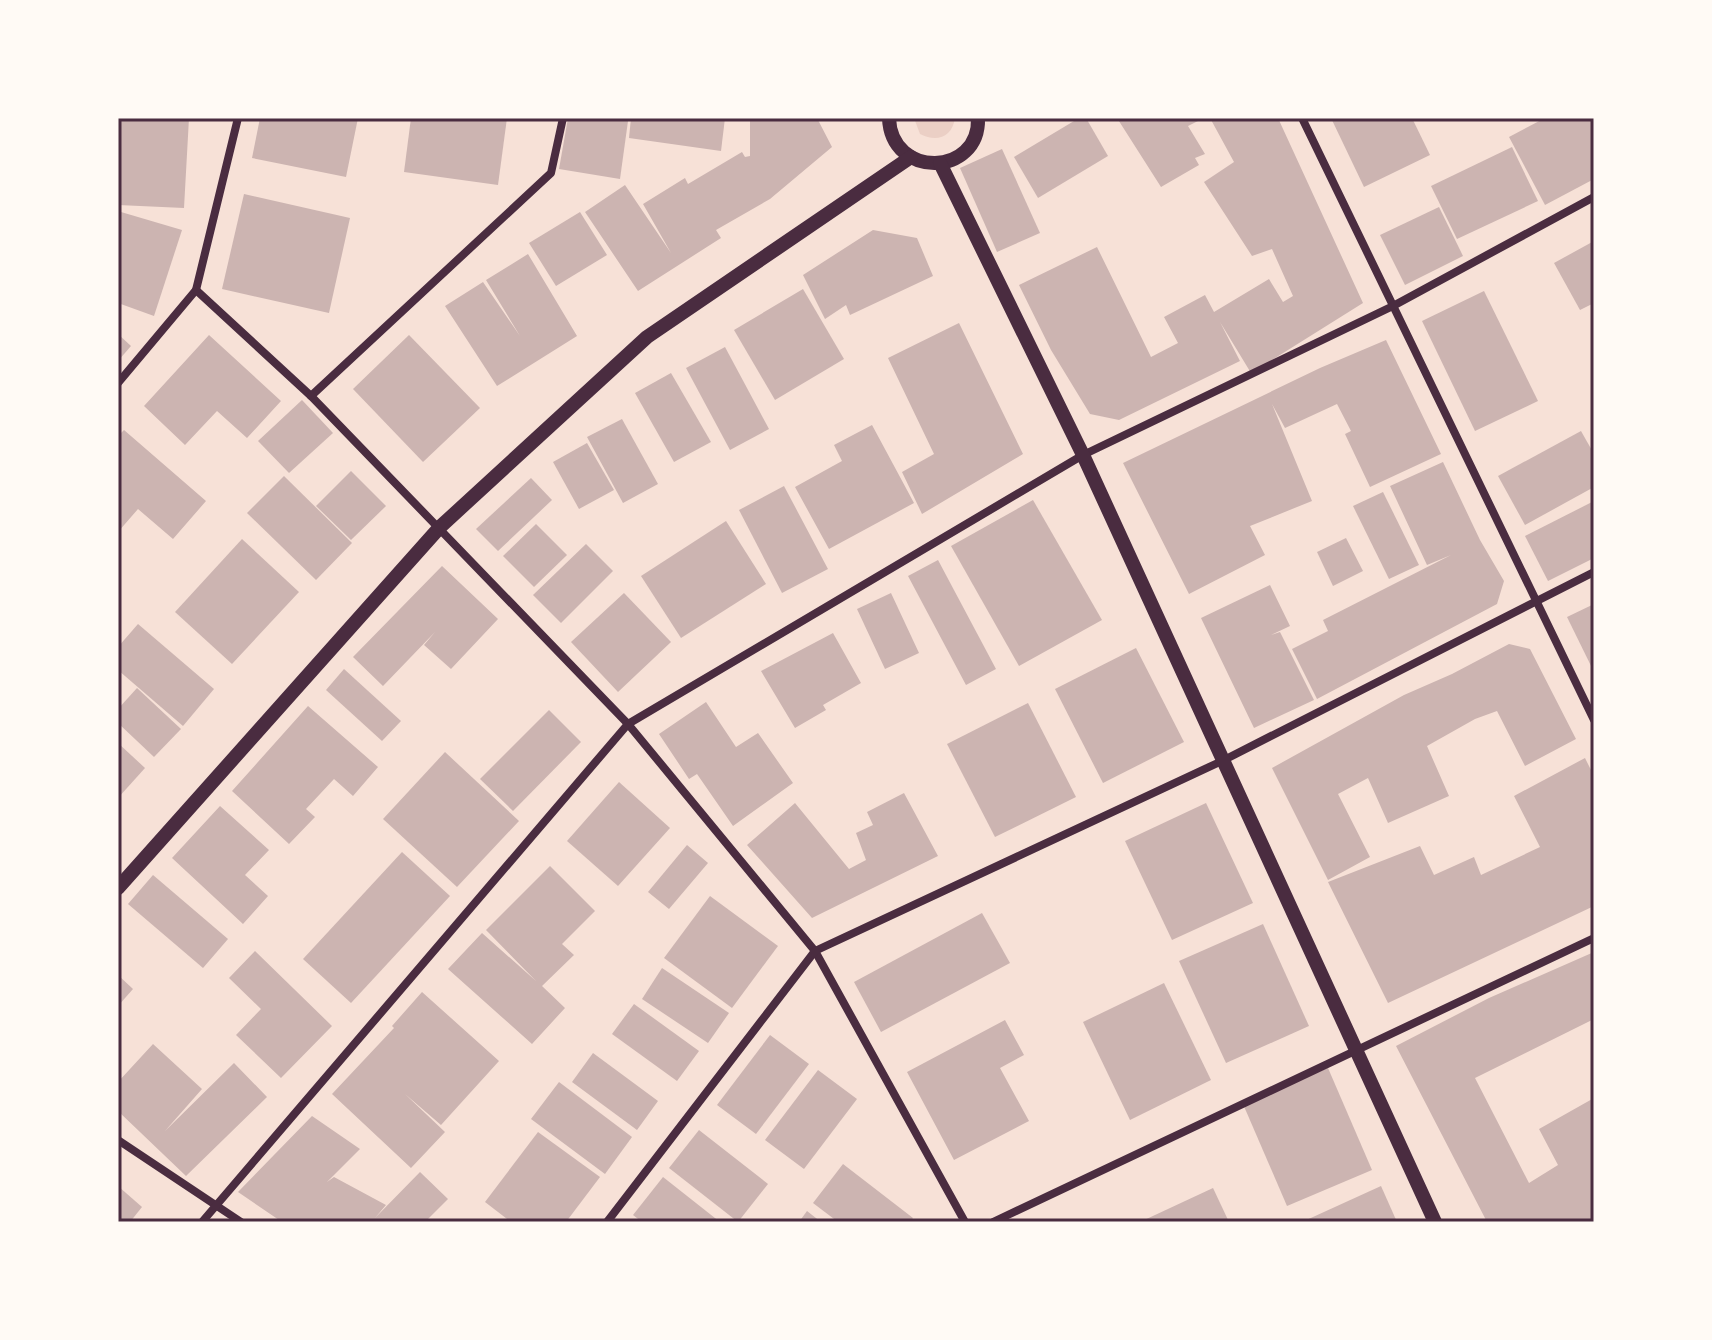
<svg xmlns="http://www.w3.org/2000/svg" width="1712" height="1340" font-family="'PT Sans',sans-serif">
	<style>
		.green { fill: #ebcfc5 }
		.building { fill: #ccb4b1 }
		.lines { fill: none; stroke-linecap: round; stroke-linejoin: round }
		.minor { stroke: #4a2c40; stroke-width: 8 }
		.tertiary { stroke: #4a2c40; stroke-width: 14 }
		.neatline { fill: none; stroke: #4a2c40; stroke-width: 3 }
	</style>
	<rect width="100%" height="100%" fill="#f7e1d7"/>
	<path class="green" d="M914 118H955C952 137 937 143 920 134Z"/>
	<g class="building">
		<path d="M118 118 158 120V118H189L184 208 118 205Z"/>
		<path d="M260 118H358L346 177 252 158Z"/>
		<path d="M411 118H507L498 185 404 172Z"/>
		<path d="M568 118 628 121 620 179 559 169Z"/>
		<path d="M631 118H725L721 151 629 138Z"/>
		<path d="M750 118H817L832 147 770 199 716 230 721 238 638 291 585 212 625 185 671 253 643 204 685 178 688 184 742 152 745 157 750 156Z"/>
		<path d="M1079 118H1086L1108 156 1038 198 1014 157Z"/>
		<path d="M1117 118H1204L1188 126 1205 154 1195 158 1199 165 1161 187Z"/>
		<path d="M1210 118H1278L1363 303 1251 373 1220 322 1240 361 1119 420 1090 414 1051 350 1019 285 1097 247 1151 357 1178 343 1164 317 1205 295 1214 312 1269 279 1283 302 1293 296 1272 249 1252 256 1204 182 1234 162Z"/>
		<path d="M1331 118H1412L1430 155 1364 187Z"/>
		<path d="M1545 118H1594V179L1545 205 1509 137Z"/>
		<path d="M1512 147 1538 201 1457 239 1431 186Z"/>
		<path d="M1002 149 1040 233 997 252 960 168Z"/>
		<path d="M244 194 350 218 329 313 222 289Z"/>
		<path d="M1439 207 1463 256 1405 285 1380 235Z"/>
		<path d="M121 212 182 230 154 316 118 303V221Z"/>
		<path d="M580 212 607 255 556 286 529 243Z"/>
		<path d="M873 230 917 238 933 276 850 315 846 305 825 319 803 275Z"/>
		<path d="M1594 241V303L1580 310 1554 263Z"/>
		<path d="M528 254 577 336 497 386 445 306 483 282 520 336 486 280Z"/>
		<path d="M803 289 844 359 775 400 734 330Z"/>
		<path d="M1484 291 1538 401 1475 431 1422 321Z"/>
		<path d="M959 323 1023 454 922 514 902 472 934 454 888 358Z"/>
		<path d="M118 334 131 346 118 361Z"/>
		<path d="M209 335 281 401 247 438 217 411 185 445 144 406Z"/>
		<path d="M409 335 480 408 423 462 353 389Z"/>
		<path d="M1386 340 1441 454 1370 487 1345 434 1351 431 1337 404 1285 428 1272 404 1312 501 1250 526 1265 555 1189 594 1123 463 1320 368Z"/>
		<path d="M725 347 769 429 730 450 686 368Z"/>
		<path d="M671 373 711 442 674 462 635 393Z"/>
		<path d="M302 400 333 433 289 473 258 441Z"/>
		<path d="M622 419 658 484 623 503 587 437Z"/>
		<path d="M872 425 914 503 829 549 795 487 842 461 834 445Z"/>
		<path d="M124 430 206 501 173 539 138 509 118 532V436Z"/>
		<path d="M1581 431 1594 454V487L1525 525 1498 476Z"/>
		<path d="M587 443 614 490 579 509 553 462Z"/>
		<path d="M1443 462 1480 540 1504 581 1497 604 1317 699 1292 649 1328 631 1323 620 1451 555 1427 565 1390 486Z"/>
		<path d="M351 471 386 506 351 540 316 506Z"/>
		<path d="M284 476 352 543 316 580 247 513Z"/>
		<path d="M531 478 552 500 498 551 476 529Z"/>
		<path d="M784 486 828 569 782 593 739 510Z"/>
		<path d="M1383 492 1419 565 1389 579 1353 506Z"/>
		<path d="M1033 500 1102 620 1019 666 951 546Z"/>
		<path d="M1594 501V558L1548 581 1525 536Z"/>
		<path d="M726 521 766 584 681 638 641 576Z"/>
		<path d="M536 524 567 555 534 587 503 556Z"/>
		<path d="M1346 538 1363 571 1333 586 1317 552Z"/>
		<path d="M242 539 299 592 232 664 175 612Z"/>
		<path d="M586 544 613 571 561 623 533 595Z"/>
		<path d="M938 560 996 669 966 685 908 576Z"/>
		<path d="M442 566 498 619 451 669 424 645 435 632 383 686 353 657Z"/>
		<path d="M1270 585 1290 626 1271 635 1280 632 1314 700 1254 728 1201 618Z"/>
		<path d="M624 593 671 642 618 692 571 642Z"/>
		<path d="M891 593 919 653 885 669 857 609Z"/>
		<path d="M1594 604V672L1567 617Z"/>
		<path d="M138 624 214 689 183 726 118 670V647Z"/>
		<path d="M833 633 861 683 823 705 826 710 795 728 761 671Z"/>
		<path d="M1509 644 1530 649 1576 739 1525 766 1497 711 1475 719 1427 746 1449 796 1388 823 1368 778 1338 794 1370 857 1328 880 1272 768 1404 695 1452 674Z"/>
		<path d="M1136 648 1184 742 1103 783 1055 689Z"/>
		<path d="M344 669 401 721 382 741 326 690Z"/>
		<path d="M137 688 181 729 154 757 118 723V709Z"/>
		<path d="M706 702 736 747 758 733 793 783 733 826 697 774 689 779 659 734Z"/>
		<path d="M1028 703 1076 797 995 837 947 744Z"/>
		<path d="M308 706 378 767 353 796 334 779 306 809 315 817 289 844 232 791Z"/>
		<path d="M549 710 581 742 513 811 480 779Z"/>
		<path d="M118 743 145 768 118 798Z"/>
		<path d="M445 752 519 821 457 887 383 819Z"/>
		<path d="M1585 758 1594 776V906L1388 1003 1328 882 1420 846 1434 875 1474 857 1481 875 1540 847 1514 796Z"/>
		<path d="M619 782 670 828 618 886 567 841Z"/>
		<path d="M904 793 938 856 812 918 747 845 795 803 849 869 866 860 856 833 873 825 867 812Z"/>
		<path d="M1206 803 1253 903 1172 940 1125 841Z"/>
		<path d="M220 806 269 850 245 875 268 896 243 924 172 858Z"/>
		<path d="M687 845 708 863 669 909 648 892Z"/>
		<path d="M402 852 450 896 351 1003 303 959Z"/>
		<path d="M550 866 595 911 562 944 574 955 542 986 565 1008 532 1044 448 969 482 933 536 981 486 930Z"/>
		<path d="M153 875 228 939 203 968 128 904Z"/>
		<path d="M710 896 778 946 732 1008 664 958Z"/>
		<path d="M982 913 1010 963 881 1032 854 982Z"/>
		<path d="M1263 924 1309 1026 1226 1063 1179 961Z"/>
		<path d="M255 951 332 1026 281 1078 236 1035 261 1009 229 978Z"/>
		<path d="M1594 952V1019L1475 1078 1529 1183 1558 1165 1539 1129 1594 1098V1222H1487L1396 1046 1489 998Z"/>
		<path d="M662 968 729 1013 708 1043 642 999Z"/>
		<path d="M118 975 133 989 118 1006Z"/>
		<path d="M1164 983 1211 1080 1130 1120 1083 1022Z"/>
		<path d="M422 992 499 1061 441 1125 405 1094 445 1132 411 1168 332 1094 394 1028 392 1026Z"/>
		<path d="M634 1004 699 1051 677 1081 612 1034Z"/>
		<path d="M1005 1020 1024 1055 1000 1068 1029 1121 954 1160 907 1072Z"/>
		<path d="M770 1035 809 1064 756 1134 717 1105Z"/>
		<path d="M153 1044 202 1089 165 1131 234 1063 267 1097 186 1176 118 1111V1082Z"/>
		<path d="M593 1053 658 1101 637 1130 572 1082Z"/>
		<path d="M1328 1068 1372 1170 1287 1206 1243 1104Z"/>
		<path d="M818 1070 857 1099 804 1169 765 1140Z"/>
		<path d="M559 1082 632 1137 605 1174 531 1119Z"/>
		<path d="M312 1116 360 1149 327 1182 334 1177 386 1205 375 1218 420 1172 448 1199 425 1222H282L238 1192Z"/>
		<path d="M699 1130 768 1184 738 1222 669 1168Z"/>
		<path d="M538 1132 600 1177 566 1222H511L485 1202Z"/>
		<path d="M843 1164 913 1218 910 1222H838L813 1203Z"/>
		<path d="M663 1177 720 1222H642L633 1215Z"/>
		<path d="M118 1186 142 1207 130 1222H118Z"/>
		<path d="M1381 1186 1397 1222H1302Z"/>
		<path d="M1213 1188 1229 1222H1140Z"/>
		<path d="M807 1211 821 1222H799Z"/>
	</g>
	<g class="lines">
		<g class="minor">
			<path d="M1302 118 1594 720"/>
			<path d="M196 290 311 396 628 724 815 951 965 1222"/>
			<path d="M118 383 196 290 238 118"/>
			<path d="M311 396 551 173 563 118"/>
			<path d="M118 1140 241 1222"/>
			<path d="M202 1222 628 724 1083 455 1393 306 1594 197"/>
			<path d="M607 1222 815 951 1222 761 1594 572"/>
			<path d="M993 1222 1594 938"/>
		</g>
		<g class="tertiary">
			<path d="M889 118C891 179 980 177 978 118"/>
			<path d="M940 163 1083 455 1435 1222"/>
			<path d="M118 888 440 527 647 337 911 157"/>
		</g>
	</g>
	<rect width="1712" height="1340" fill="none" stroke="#fffaf5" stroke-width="240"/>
	<rect x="120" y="120" width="1472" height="1100" class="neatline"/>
</svg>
